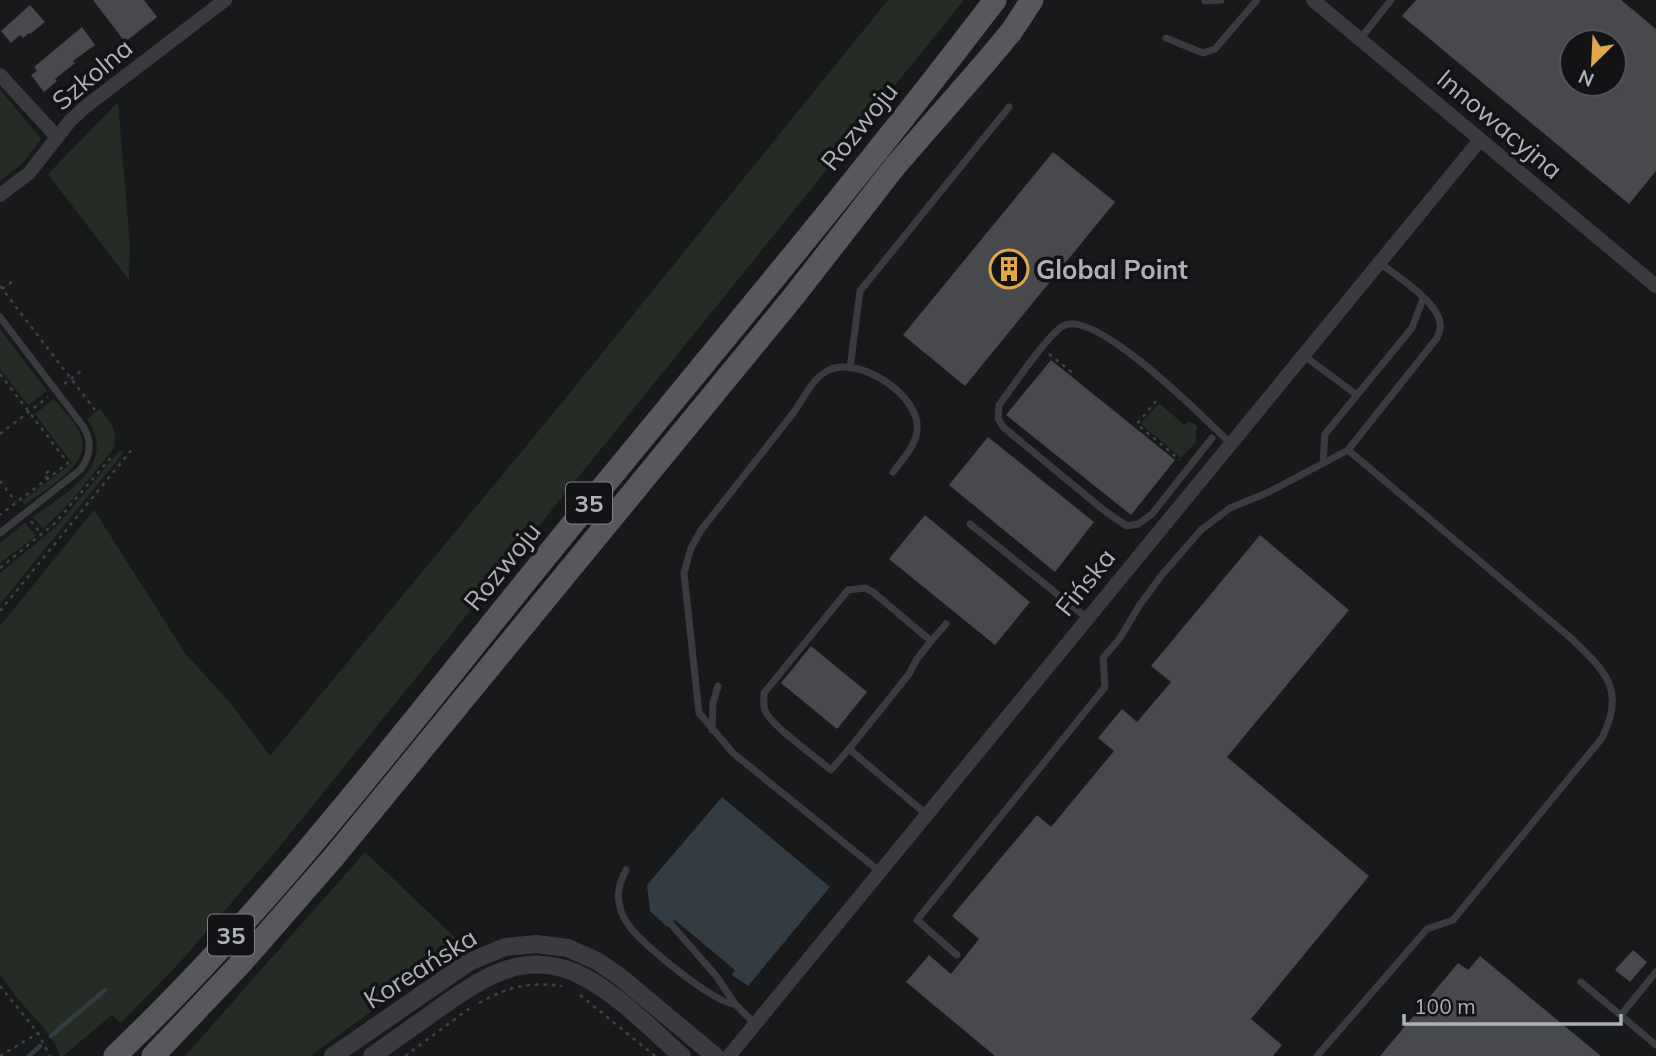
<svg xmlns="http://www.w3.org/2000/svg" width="1656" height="1056" font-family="Mulish,sans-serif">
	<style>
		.green { fill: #252c25 }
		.water { fill: #323c42 }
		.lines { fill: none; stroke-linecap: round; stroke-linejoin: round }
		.stream { stroke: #323c42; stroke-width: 4.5 }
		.building { fill: #48494d; fill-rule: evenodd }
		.path { stroke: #404246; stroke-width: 2.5; stroke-dasharray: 3.5 5; stroke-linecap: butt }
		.service { stroke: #3a3b3f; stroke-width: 7 }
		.minor { stroke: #3a3b3f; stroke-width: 14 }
		.tertiary { stroke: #3a3b3f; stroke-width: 18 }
		.primary { stroke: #56585e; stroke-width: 23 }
		.labels { text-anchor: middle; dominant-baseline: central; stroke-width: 7; stroke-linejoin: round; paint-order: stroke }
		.shield { fill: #131315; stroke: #7e8188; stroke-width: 2 }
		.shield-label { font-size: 24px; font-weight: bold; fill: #acb0b9 }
		.street-label { font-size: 26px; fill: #acb0b9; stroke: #131315 }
		.poi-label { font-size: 26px; font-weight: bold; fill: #acb0b9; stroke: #131315; text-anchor: start }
	</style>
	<rect width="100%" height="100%" fill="#18191a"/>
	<g class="green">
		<path d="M888 0H964L280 846 182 960 121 1023 112 1015 63 1056H60C53 1035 38 1022 24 1006 15 996 8 985 0 974V626L94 510 185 653 232 705 270 756 565 399Z"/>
		<path d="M0 89 41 139 22 164 0 181Z"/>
		<path d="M118 102 130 246 129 280 48 174Z"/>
		<path d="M0 329 47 391 28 405 0 369Z"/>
		<path d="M54 399C63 410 76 422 81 436 92 465 45 489 25 505L22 501 72 463 35 414Z"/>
		<path d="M1159 403 1184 425 1189 421 1197 426 1195 443 1181 458 1141 424Z"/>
		<path d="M100 409C111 422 118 431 114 448L72 500 43 529 33 517C65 493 119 466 87 419Z"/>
		<path d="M120 450 123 453 0 604V573L57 526Z"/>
		<path d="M25 523 36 536 0 563V543Z"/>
		<path d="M365 852 463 945 310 1056H185Z"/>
	</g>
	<path class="water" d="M722 797 830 887 748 986 732 975 735 970 675 920 667 927 650 911 647 885Z"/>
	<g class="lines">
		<g class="stream">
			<path d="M51 1036 105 990"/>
			<path d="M29 1056 40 1046"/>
		</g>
	</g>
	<g class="building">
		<path d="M93 0H144L157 17 125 42Z"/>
		<path d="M1416 0H1621L1656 29V171L1629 204 1402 16ZM1572 42H1614V84H1572Z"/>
		<path d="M30 5 45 22 30 34 29 33 23 38 20 35 11 43 1 31Z"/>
		<path d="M82 27 95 45 73 61 75 63 55 79 57 81 44 92 31 75 37 71 34 67Z"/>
		<path d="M1053 152 1115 202 965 386 903 335Z"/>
		<path d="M1051 360 1175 460 1131 515 1006 415Z"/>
		<path d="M988 437 1094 522 1055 572 949 485Z"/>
		<path d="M925 515 1030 602 995 645 889 559Z"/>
		<path d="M1260 535 1349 610 1227 757 1369 876 1251 1019 1282 1045 1273 1056H995L906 982 929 955 951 974 979 939 952 916 1037 815 1051 827 1114 751 1098 738 1122 709 1137 722 1171 682 1151 666Z"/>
		<path d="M811 646 867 692 837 729 781 683Z"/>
		<path d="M1633 950 1647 962 1630 982 1615 970Z"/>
		<path d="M1480 956 1573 1033 1601 1056H1380L1458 963 1468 970Z"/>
	</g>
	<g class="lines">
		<g class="path">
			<path d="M1514 152 1521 143"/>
			<path d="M0 286 95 410"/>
			<path d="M2 289 12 282"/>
			<path d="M1049 354 1074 374"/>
			<path d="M0 374 68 463 0 515"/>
			<path d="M64 384 81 371"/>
			<path d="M1156 401 1137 424 1180 460"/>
			<path d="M0 434 48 397"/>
			<path d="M48 479 44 475 50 470"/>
			<path d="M0 481 16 502"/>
			<path d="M31 521 42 535"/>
			<path d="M0 568 55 523 114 454"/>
			<path d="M0 611 133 448"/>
			<path d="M0 986 38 1033 50 1056"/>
			<path d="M580 995 655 1056"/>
			<path d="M479 1003C510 986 527 982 562 986"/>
			<path d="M0 1056 38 1033"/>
			<path d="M405 1056 470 1008"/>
		</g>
		<g class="service">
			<path d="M1205 1 1221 0"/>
			<path d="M1166 38 1203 53 1215 49 1257 0"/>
			<path d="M1360 39 1391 0"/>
			<path d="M0 317 83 426C92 441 91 456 80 470L0 533"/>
			<path d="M1303 355 1357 395"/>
			<path d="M850 368 860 291 1009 107"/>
			<path d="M1212 438 1152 514 1138 524 1127 526 1106 512 1003 427 998 418 999 405C1012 388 1047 335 1063 326 1095 307 1206 420 1230 443"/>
			<path d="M1323 463 1325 434 1412 328 1423 299"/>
			<path d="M970 524 1087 618"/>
			<path d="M712 730 713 703 718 686"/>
			<path d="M849 749 909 674 917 659 931 641"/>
			<path d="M926 814 849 749 831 770C817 758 770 725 765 710 763 705 764 699 764 693L848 590 865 588 873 592 931 641 946 624"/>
			<path d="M626 870C620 882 616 893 620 907 621 913 626 922 630 927 643 945 715 1004 735 1004L755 1024"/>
			<path d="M879 871 733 753 699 713 684 573 691 548 701 530C732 491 763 452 794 412 804 398 812 379 827 371 858 354 922 396 917 431 915 447 902 460 893 472"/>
			<path d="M671 924 717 977 735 1004"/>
			<path d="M957 955 917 920 1105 687 1103 658 1120 638 1139 606 1161 576 1201 530 1230 508 1269 492 1348 450 1437 338C1440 331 1442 325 1438 316 1430 297 1396 276 1379 262"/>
			<path d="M1581 982 1656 1045"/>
			<path d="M1621 1015 1656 972"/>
			<path d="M1317 1056 1427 929 1453 920 1602 738C1626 690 1606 672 1572 639L1348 450"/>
		</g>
		<g class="minor">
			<path d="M1313 0 1656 286"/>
			<path d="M0 75 57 137"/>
			<path d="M0 195 29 173 70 121 85 107 225 0"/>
			<path d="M729 1056 1480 140"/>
		</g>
		<g class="tertiary">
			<path d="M333 1056 469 962 505 947 536 944 568 948 597 961 619 976 715 1056"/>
			<path d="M372 1056C394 1040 416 1025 438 1009 485 976 528 946 586 978 621 997 652 1030 682 1056"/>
		</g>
		<g class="primary">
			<path d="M115 1056C272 907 407 727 544 559 695 373 850 191 995 0"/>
			<path d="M153 1056 243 961 333 858 794 296 896 165 985 63 1011 32 1032 0"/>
		</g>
	</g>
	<defs>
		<symbol id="building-ring" viewBox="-11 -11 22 22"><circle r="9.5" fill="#131315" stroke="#e2a749" stroke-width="1.5"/><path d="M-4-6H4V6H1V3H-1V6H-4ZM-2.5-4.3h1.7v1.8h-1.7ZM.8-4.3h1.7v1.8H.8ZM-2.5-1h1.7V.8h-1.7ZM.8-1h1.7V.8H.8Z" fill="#e2a749"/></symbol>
	</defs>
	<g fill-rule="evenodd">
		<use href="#building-ring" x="987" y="247" width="44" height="44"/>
	</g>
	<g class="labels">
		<g class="shield">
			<rect x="566" y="482.5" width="46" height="41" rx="5"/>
			<rect x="208" y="914.5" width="46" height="41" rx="5"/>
		</g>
		<g class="shield-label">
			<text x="589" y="503">35</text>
			<text x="231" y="935">35</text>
		</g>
		<g class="street-label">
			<text transform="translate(92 74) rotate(-40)">Szkolna</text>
			<text transform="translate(1500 124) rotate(40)">Innowacyjna</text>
			<text transform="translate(859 126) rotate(-51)">Rozwoju</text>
			<text transform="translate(502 566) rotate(-51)">Rozwoju</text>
			<text transform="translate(1085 582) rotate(-51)">Fińska</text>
			<text transform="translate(420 968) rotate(-32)">Koreańska</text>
		</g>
		<g class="poi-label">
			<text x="1036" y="269">Global Point</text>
		</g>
	</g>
	<g transform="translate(1593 63) rotate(204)"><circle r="33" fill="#131315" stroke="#505257" stroke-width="2"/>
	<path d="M0-5L12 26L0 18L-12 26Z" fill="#e2a749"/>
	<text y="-10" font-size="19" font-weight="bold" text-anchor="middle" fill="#acb0b9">N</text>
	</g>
	<path d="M1404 1014v10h217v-10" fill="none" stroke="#acb0b9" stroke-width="3.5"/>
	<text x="1414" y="1014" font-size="21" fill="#acb0b9" stroke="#131315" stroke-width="5" paint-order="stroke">100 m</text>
</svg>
